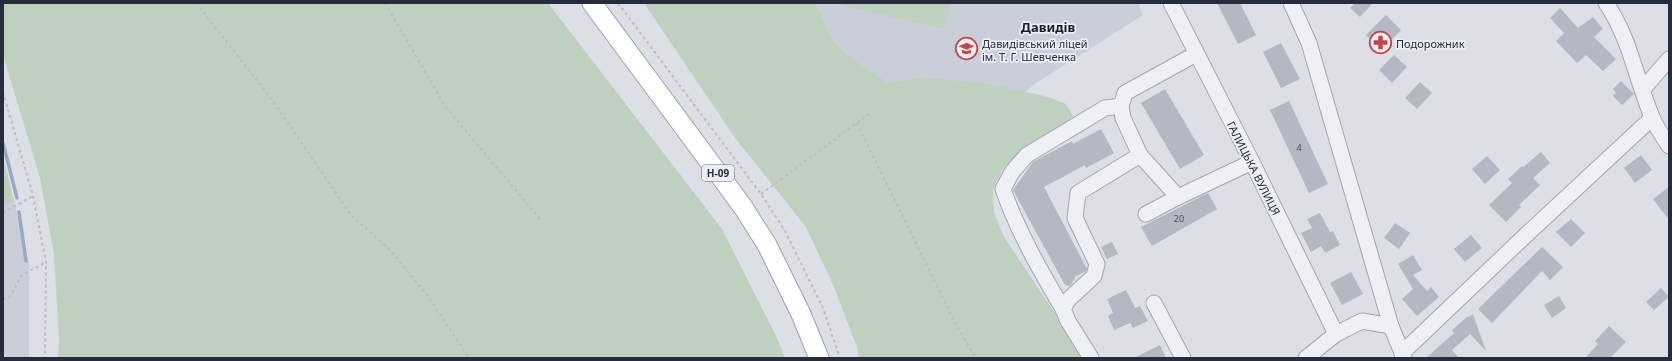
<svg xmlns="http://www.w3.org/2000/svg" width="1672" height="361" font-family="'Noto Sans',sans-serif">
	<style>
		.built { fill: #caced8 }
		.green { fill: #c0d0be }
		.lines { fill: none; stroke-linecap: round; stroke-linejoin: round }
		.stream { stroke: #98a9c6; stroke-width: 3.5 }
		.building { fill: #b4b8c3 }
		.minor-casing { stroke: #a2a6b0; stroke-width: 17 }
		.major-casing { stroke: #9ca2b1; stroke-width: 21 }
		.path { stroke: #bbbdc5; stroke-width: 2; stroke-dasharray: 3 3; stroke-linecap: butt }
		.minor { stroke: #eff0f5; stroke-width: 15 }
		.major { stroke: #fff; stroke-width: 19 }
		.labels { text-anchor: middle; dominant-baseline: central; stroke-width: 3.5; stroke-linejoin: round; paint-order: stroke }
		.number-label { font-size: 9px; fill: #4a4f5e }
		.shield { fill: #ebeef4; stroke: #626673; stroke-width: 1 }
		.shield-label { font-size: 10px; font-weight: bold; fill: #272c3c }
		.poi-label { font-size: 11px; fill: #272c3c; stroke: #ebeef4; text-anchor: start }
		.street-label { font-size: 11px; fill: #272c3c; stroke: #ebeef4 }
		.quarter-label { font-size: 13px; font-weight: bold; fill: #191d2c; stroke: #ebeef4 }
	</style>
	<rect width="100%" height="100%" fill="#dcdfe6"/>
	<g class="built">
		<path d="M816 3H1138L1143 15 1033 85 1026 92 987 83 920 77 889 83 850 57 833 41Z"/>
		<path d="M3 156 29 264V358H3Z"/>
	</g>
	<g class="green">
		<path d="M3 3H548L722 229 777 338 785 358H58L59 338 54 254 40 178 3 55Z"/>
		<path d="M644 3H816L833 41 850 57 889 83 920 77 987 83 1048 97 1066 104 1074 118 1030 144 1002 170 993 189 994 212 1004 237 1085 358H859L857 347 834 287 806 227 735 138Z"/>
		<path d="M842 3H951L944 29 841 5Z"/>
		<path d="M3 158 14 201 3 206Z"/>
	</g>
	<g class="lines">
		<g class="stream">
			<path d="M3 143 17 198"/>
			<path d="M19 212 26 261"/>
		</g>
	</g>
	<g class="building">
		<path d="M1217 3H1240L1256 35 1238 44Z"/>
		<path d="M1355 3H1373L1360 17 1350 8Z"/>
		<path d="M1560 8 1578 28 1593 17 1603 29 1594 37 1616 59 1603 71 1586 55 1577 63 1556 41 1564 33 1550 18Z"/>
		<path d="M1386 15 1401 30 1380 51 1371 43 1372 41 1366 35Z"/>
		<path d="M1281 43 1300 79 1281 88 1263 52Z"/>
		<path d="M1394 55 1407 67 1392 83 1379 70Z"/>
		<path d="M1621 81 1634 94 1622 105 1613 96 1616 93 1613 89Z"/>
		<path d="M1420 82 1432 93 1417 109 1405 98Z"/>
		<path d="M1165 89 1204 155 1180 169 1141 103Z"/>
		<path d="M1289 101 1328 184 1309 193 1270 110Z"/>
		<path d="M1101 129 1114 153 1086 168 1085 165 1044 187 1087 269 1086 271 1076 276 1070 286 1065 285 1013 190 1033 162 1072 141 1073 144Z"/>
		<path d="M1541 152 1550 163 1533 178 1540 185 1519 205 1521 207 1506 222 1489 205 1512 183 1508 179 1522 166 1523 167Z"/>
		<path d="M1641 155 1652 170 1635 183 1624 168Z"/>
		<path d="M1487 156 1500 170 1485 184 1472 169Z"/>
		<path d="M1669 187V220L1653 199Z"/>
		<path d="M1208 193 1217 209 1152 246 1141 227Z"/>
		<path d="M1320 213 1330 232 1333 231 1340 245 1325 253 1321 246 1311 252 1301 233 1312 228 1307 219Z"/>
		<path d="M1571 219 1585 233 1571 247 1556 232Z"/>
		<path d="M1395 223 1410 233 1399 249 1384 238Z"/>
		<path d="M1471 235 1482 248 1465 262 1454 249Z"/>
		<path d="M1112 242 1118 254 1107 259 1101 247Z"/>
		<path d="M1542 247 1563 267 1550 280 1542 271 1492 323 1478 309Z"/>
		<path d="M1413 255 1422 270 1413 275 1427 291 1431 287 1439 297 1417 316 1402 299 1413 289 1398 264Z"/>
		<path d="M1351 272 1363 294 1342 305 1330 283Z"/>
		<path d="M1661 288 1669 297 1654 310 1646 302Z"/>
		<path d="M1126 290 1135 308 1140 306 1148 321 1133 328 1130 323 1114 330 1108 316 1113 313 1107 299Z"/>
		<path d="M1559 296 1566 308 1552 318 1544 305Z"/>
		<path d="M1473 314 1486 351 1470 334 1452 350 1459 358H1426L1454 333 1452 330 1468 316 1469 317Z"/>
		<path d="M1609 326 1626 342 1610 358H1585L1598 344 1595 341Z"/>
		<path d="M1160 345 1166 358H1134Z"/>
	</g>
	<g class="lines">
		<defs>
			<g id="minor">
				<path d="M1171 3 1252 162 1336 334"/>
				<path d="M1291 3 1309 43 1391 326 1404 358"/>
				<path d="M1606 3C1630 38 1636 79 1652 117 1656 127 1663 137 1669 146"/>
				<path d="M1643 89 1669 59"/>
				<path d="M1178 197 1140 155 1123 118 1121 106 1125 93 1196 54"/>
				<path d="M1146 214 1178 197 1252 162"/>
				<path d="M1154 303 1183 358"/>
				<path d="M1063 309C1040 270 1018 232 1003 189L1012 172 1027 155 1105 108 1121 106"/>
				<path d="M1402 353 1526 235 1652 118"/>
				<path d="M1091 358 1068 321 1063 309 1068 300 1094 276 1097 264 1075 218 1078 193 1140 155"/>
				<path d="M1306 358 1336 334 1362 321 1391 326"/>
			</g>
			<path id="major" d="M592 3 743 207 767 245 801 314 819 358"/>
		</defs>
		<use href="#minor" class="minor-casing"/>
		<use href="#major" class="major-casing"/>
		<g class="path">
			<path d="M196 3 270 97 351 215 390 250 427 295 469 358"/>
			<path d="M385 3 445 106 540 219"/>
			<path d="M618 3 761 194 785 231 823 308 840 358"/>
			<path d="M3 92 33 196 46 262 45 358"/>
			<path d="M857 123 956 325 976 358"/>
			<path d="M761 194 869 114"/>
			<path d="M3 213 33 196"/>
			<path d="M3 299 9 298 22 275 46 262"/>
		</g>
		<use href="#minor" class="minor"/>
		<use href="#major" class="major"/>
	</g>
	<defs>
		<symbol id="pharmacy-ring" viewBox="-11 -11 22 22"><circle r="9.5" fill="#ebeef4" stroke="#ca4348" stroke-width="1.5"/><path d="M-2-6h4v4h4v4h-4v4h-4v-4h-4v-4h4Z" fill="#ca4348"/></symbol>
		<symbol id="school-ring" viewBox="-11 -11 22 22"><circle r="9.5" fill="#ebeef4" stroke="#ca4348" stroke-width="1.5"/><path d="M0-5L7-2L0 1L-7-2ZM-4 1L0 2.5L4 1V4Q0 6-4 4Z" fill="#ca4348"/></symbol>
	</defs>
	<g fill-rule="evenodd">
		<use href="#pharmacy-ring" x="1368" y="30" width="25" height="25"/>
		<use href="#school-ring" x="954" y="36" width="25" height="25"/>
	</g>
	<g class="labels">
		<g class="number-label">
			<text x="1299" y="147">4</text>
			<text x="1179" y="218">20</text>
		</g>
		<rect class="shield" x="702" y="165" width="32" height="16" rx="3"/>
		<g class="shield-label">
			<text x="718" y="173">Н-09</text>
		</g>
		<g class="poi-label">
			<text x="982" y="43">Давидівський ліцей<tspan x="982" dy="13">ім. Т. Г. Шевченка</tspan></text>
			<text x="1396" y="43">Подорожник</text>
		</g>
		<g class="street-label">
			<text transform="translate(1254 168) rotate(63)">ГАЛИЦЬКА ВУЛИЦЯ</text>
		</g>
		<g class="quarter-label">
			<text x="1048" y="27">Давидів</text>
		</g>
	</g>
	<rect width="1672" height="361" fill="none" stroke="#272c3c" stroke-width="8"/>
</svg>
